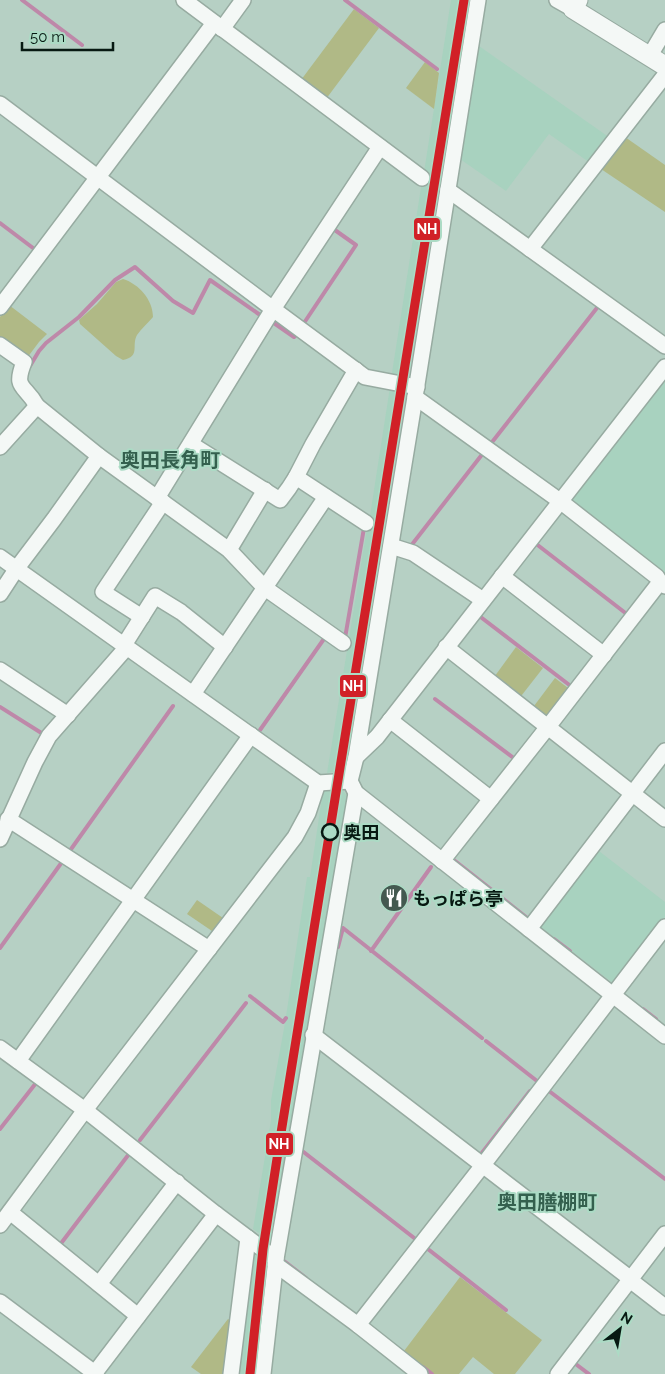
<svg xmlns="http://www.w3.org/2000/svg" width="665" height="1374" font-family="Raleway,'Noto Sans JP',sans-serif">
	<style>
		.built { fill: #a8d2bf }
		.green { fill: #b0b986 }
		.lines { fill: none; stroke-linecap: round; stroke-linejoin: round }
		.stream { stroke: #be88a9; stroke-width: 4 }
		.minor-casing { stroke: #97aba1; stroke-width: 18 }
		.major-casing { stroke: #97aba1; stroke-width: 21 }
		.minor { stroke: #f4f8f6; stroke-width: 15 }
		.major { stroke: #f4f8f6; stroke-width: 19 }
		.rail-1-casing { stroke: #acdbc5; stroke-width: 12 }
		.rail-1 { stroke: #d12027; stroke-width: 9 }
		.stop-dot { fill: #acdbc5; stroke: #071912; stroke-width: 2.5 }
		.labels { text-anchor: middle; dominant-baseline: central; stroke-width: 4; stroke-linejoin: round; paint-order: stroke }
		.stop-label { font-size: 18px; font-weight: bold; fill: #071912; stroke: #acdbc5; text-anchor: start }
		.poi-label { font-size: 18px; font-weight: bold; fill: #071912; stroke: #acdbc5; text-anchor: start }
		.quarter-label { font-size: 20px; font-weight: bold; fill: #34604e; stroke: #acdbc5 }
		.line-badge { stroke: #acdbc5; stroke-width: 2 }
		.badge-label { font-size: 14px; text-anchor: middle; font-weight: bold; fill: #fff }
	</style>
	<rect width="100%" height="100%" fill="#b6d0c4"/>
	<g class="built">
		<path d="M451 0H468L439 180 424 172Z"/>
		<path d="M479 46 613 140 593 165 549 134 506 191 460 159Z"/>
		<path d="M422 181 437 190 406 381 391 379Z"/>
		<path d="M665 375V579L566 502Z"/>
		<path d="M390 387 405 390 383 530 369 522Z"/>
		<path d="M367 528 383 537 345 770 327 773Z"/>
		<path d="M343 790 348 798 284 1187 277 1198 271 1237 268 1239 253 1229 271 1120V1100L285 1023 307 877H310L323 791Z"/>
		<path d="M595 848 665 902V917L614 984 536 923Z"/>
		<path d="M251 1252 270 1267 258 1374H234Z"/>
	</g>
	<g class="green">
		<path d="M354 9 379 28 326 99 301 80Z"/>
		<path d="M425 62 439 73 434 109 406 88Z"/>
		<path d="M625 137 665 165V212L601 169Z"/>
		<path d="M123 279C139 284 153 300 153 317 148 323 141 329 137 335 131 346 141 356 123 360L116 356 80 324 79 320 97 304 116 282Z"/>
		<path d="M9 305 47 334 39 342 27 358 0 341V317Z"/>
		<path d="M516 647 543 668 518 700 492 680Z"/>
		<path d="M555 678 568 688 543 720 531 710Z"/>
		<path d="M197 900 223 918 212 931 187 914Z"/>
		<path d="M460 1277 542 1340 515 1374H494L473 1357 459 1374H434L404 1351Z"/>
		<path d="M228 1319 233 1322 229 1365 223 1374H201L191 1367Z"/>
	</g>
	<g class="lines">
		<g class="stream">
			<path d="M22 0 82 45"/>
			<path d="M345 0 437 69"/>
			<path d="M426 175 439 183"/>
			<path d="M439 184 469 0"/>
			<path d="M0 223 37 251"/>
			<path d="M271 321 294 337 297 334"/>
			<path d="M304 323 356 245 332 228 333 226"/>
			<path d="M30 366 39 351 46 343 79 317 115 280 135 267 173 301 193 313 210 280 263 317"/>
			<path d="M408 381 438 191"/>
			<path d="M489 446 600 304"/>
			<path d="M383 530 406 390"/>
			<path d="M535 543 628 615"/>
			<path d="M410 547 484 452"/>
			<path d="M478 615 572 687"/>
			<path d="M345 638 364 528 363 527"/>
			<path d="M435 699 515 759"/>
			<path d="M0 707 43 734"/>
			<path d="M260 730 326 636 327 637"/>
			<path d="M69 852 173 706"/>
			<path d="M450 857 531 921"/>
			<path d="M554 939 570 951"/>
			<path d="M338 947 343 928 482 1038"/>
			<path d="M0 948 62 862 65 863"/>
			<path d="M371 951 431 867"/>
			<path d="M250 996 283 1022 286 1018"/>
			<path d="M643 1009 656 1019"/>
			<path d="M486 1041 537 1081"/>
			<path d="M549 1091 665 1179"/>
			<path d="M0 1129 36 1083"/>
			<path d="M140 1140 246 1003"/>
			<path d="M301 1150 418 1241"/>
			<path d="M478 1158 530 1091"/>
			<path d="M59 1246 129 1154"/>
			<path d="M424 1246 506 1310"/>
			<path d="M284 1261 306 1278"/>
			<path d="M573 1362 589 1374"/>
			<path d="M423 1367 432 1374"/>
		</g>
		<defs>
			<g id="minor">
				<path d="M184 0 422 178"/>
				<path d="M478 0 415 397 356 757 350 781 356 793 665 1036"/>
				<path d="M557 0 573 9"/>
				<path d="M222 29 243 0"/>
				<path d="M649 57 665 30"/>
				<path d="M0 104 273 309 365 377 417 387"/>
				<path d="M448 190 665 346"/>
				<path d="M530 249 665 75"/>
				<path d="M0 307 214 23"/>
				<path d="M0 345 24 362C13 390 25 384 37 406L99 456 229 550 265 588 343 643"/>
				<path d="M356 370 313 444 296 477 366 523"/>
				<path d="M415 397 560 501 657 577 660 582 665 586"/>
				<path d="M191 444 280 500 289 488 296 477"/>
				<path d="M0 447 37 406"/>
				<path d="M157 498 273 309 380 147"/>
				<path d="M391 546 413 553 483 600"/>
				<path d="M229 550 265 490"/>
				<path d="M0 557 318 783 350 781"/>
				<path d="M502 576 604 655"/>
				<path d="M0 594 17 568 54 519 99 456"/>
				<path d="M142 617 103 592 163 502"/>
				<path d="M124 645 155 596 181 612 225 647"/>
				<path d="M446 647 665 819"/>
				<path d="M0 670 68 715"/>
				<path d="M193 694 326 497"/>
				<path d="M390 720 491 799"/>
				<path d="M356 757 377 737 665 367"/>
				<path d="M8 819 209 949"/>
				<path d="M0 839 35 762 49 736 127 647"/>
				<path d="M442 861 547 728 660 582"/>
				<path d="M529 929 665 751"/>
				<path d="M313 1035 631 1279"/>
				<path d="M0 1048 85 1110 216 1214 276 1259"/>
				<path d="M18 1061 251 735"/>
				<path d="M10 1212 138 1316"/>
				<path d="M0 1225 85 1110 295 837 308 813 318 783"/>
				<path d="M275 1264 358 1325 420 1374"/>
				<path d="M630 1280 665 1307"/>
				<path d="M99 1284 177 1182"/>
				<path d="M0 1302 96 1374"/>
				<path d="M358 1325 483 1165 665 927"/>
				<path d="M94 1374 216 1214"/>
				<path d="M231 1374 248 1238"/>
				<path d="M263 1374 276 1259 356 793"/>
				<path d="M558 1374 665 1234"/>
			</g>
			<path id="major" d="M578 0 573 9 665 66"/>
		</defs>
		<use href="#minor" class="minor-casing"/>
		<use href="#major" class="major-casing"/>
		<use href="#minor" class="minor"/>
		<use href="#major" class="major"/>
		<defs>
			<path id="rail-1" d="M250 1374 263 1249 281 1133 464 0"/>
		</defs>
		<use href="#rail-1" class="rail-1-casing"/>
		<use href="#rail-1" class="rail-1"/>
	</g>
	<defs>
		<symbol id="restaurant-disc" viewBox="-11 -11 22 22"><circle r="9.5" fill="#445950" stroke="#acdbc5"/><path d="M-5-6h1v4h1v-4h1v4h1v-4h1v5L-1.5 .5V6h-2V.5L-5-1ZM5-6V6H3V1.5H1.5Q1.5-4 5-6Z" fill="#fff"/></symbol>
	</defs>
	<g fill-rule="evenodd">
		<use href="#restaurant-disc" x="378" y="882" width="32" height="32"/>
	</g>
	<circle class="stop-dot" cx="330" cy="832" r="8"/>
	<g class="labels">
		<g class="stop-label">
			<text x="343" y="832">奥田</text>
		</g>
		<g class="poi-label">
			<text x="413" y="898">もっぱら亭</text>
		</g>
		<g class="quarter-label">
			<text x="170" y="460">奥田長角町</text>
			<text x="547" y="1202">奥田膳棚町</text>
		</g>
	</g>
	<g class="line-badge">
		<rect x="413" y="217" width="28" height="24" rx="5" fill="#d12027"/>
		<rect x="339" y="674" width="28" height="24" rx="5" fill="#d12027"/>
		<rect x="265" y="1132" width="29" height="24" rx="5" fill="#d12027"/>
	</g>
	<g class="badge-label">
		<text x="427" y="234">NH</text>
		<text x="353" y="691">NH</text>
		<text x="279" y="1149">NH</text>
	</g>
	<g transform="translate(620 1329) rotate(31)" stroke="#acdbc5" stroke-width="4" paint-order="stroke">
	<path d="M0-4L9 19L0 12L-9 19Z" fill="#071912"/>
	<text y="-8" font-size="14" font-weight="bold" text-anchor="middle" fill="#071912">N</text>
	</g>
	<path d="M22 42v8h91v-8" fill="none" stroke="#071912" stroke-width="2.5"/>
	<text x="30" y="42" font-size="15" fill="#071912" stroke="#acdbc5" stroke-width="4" paint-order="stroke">50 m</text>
</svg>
